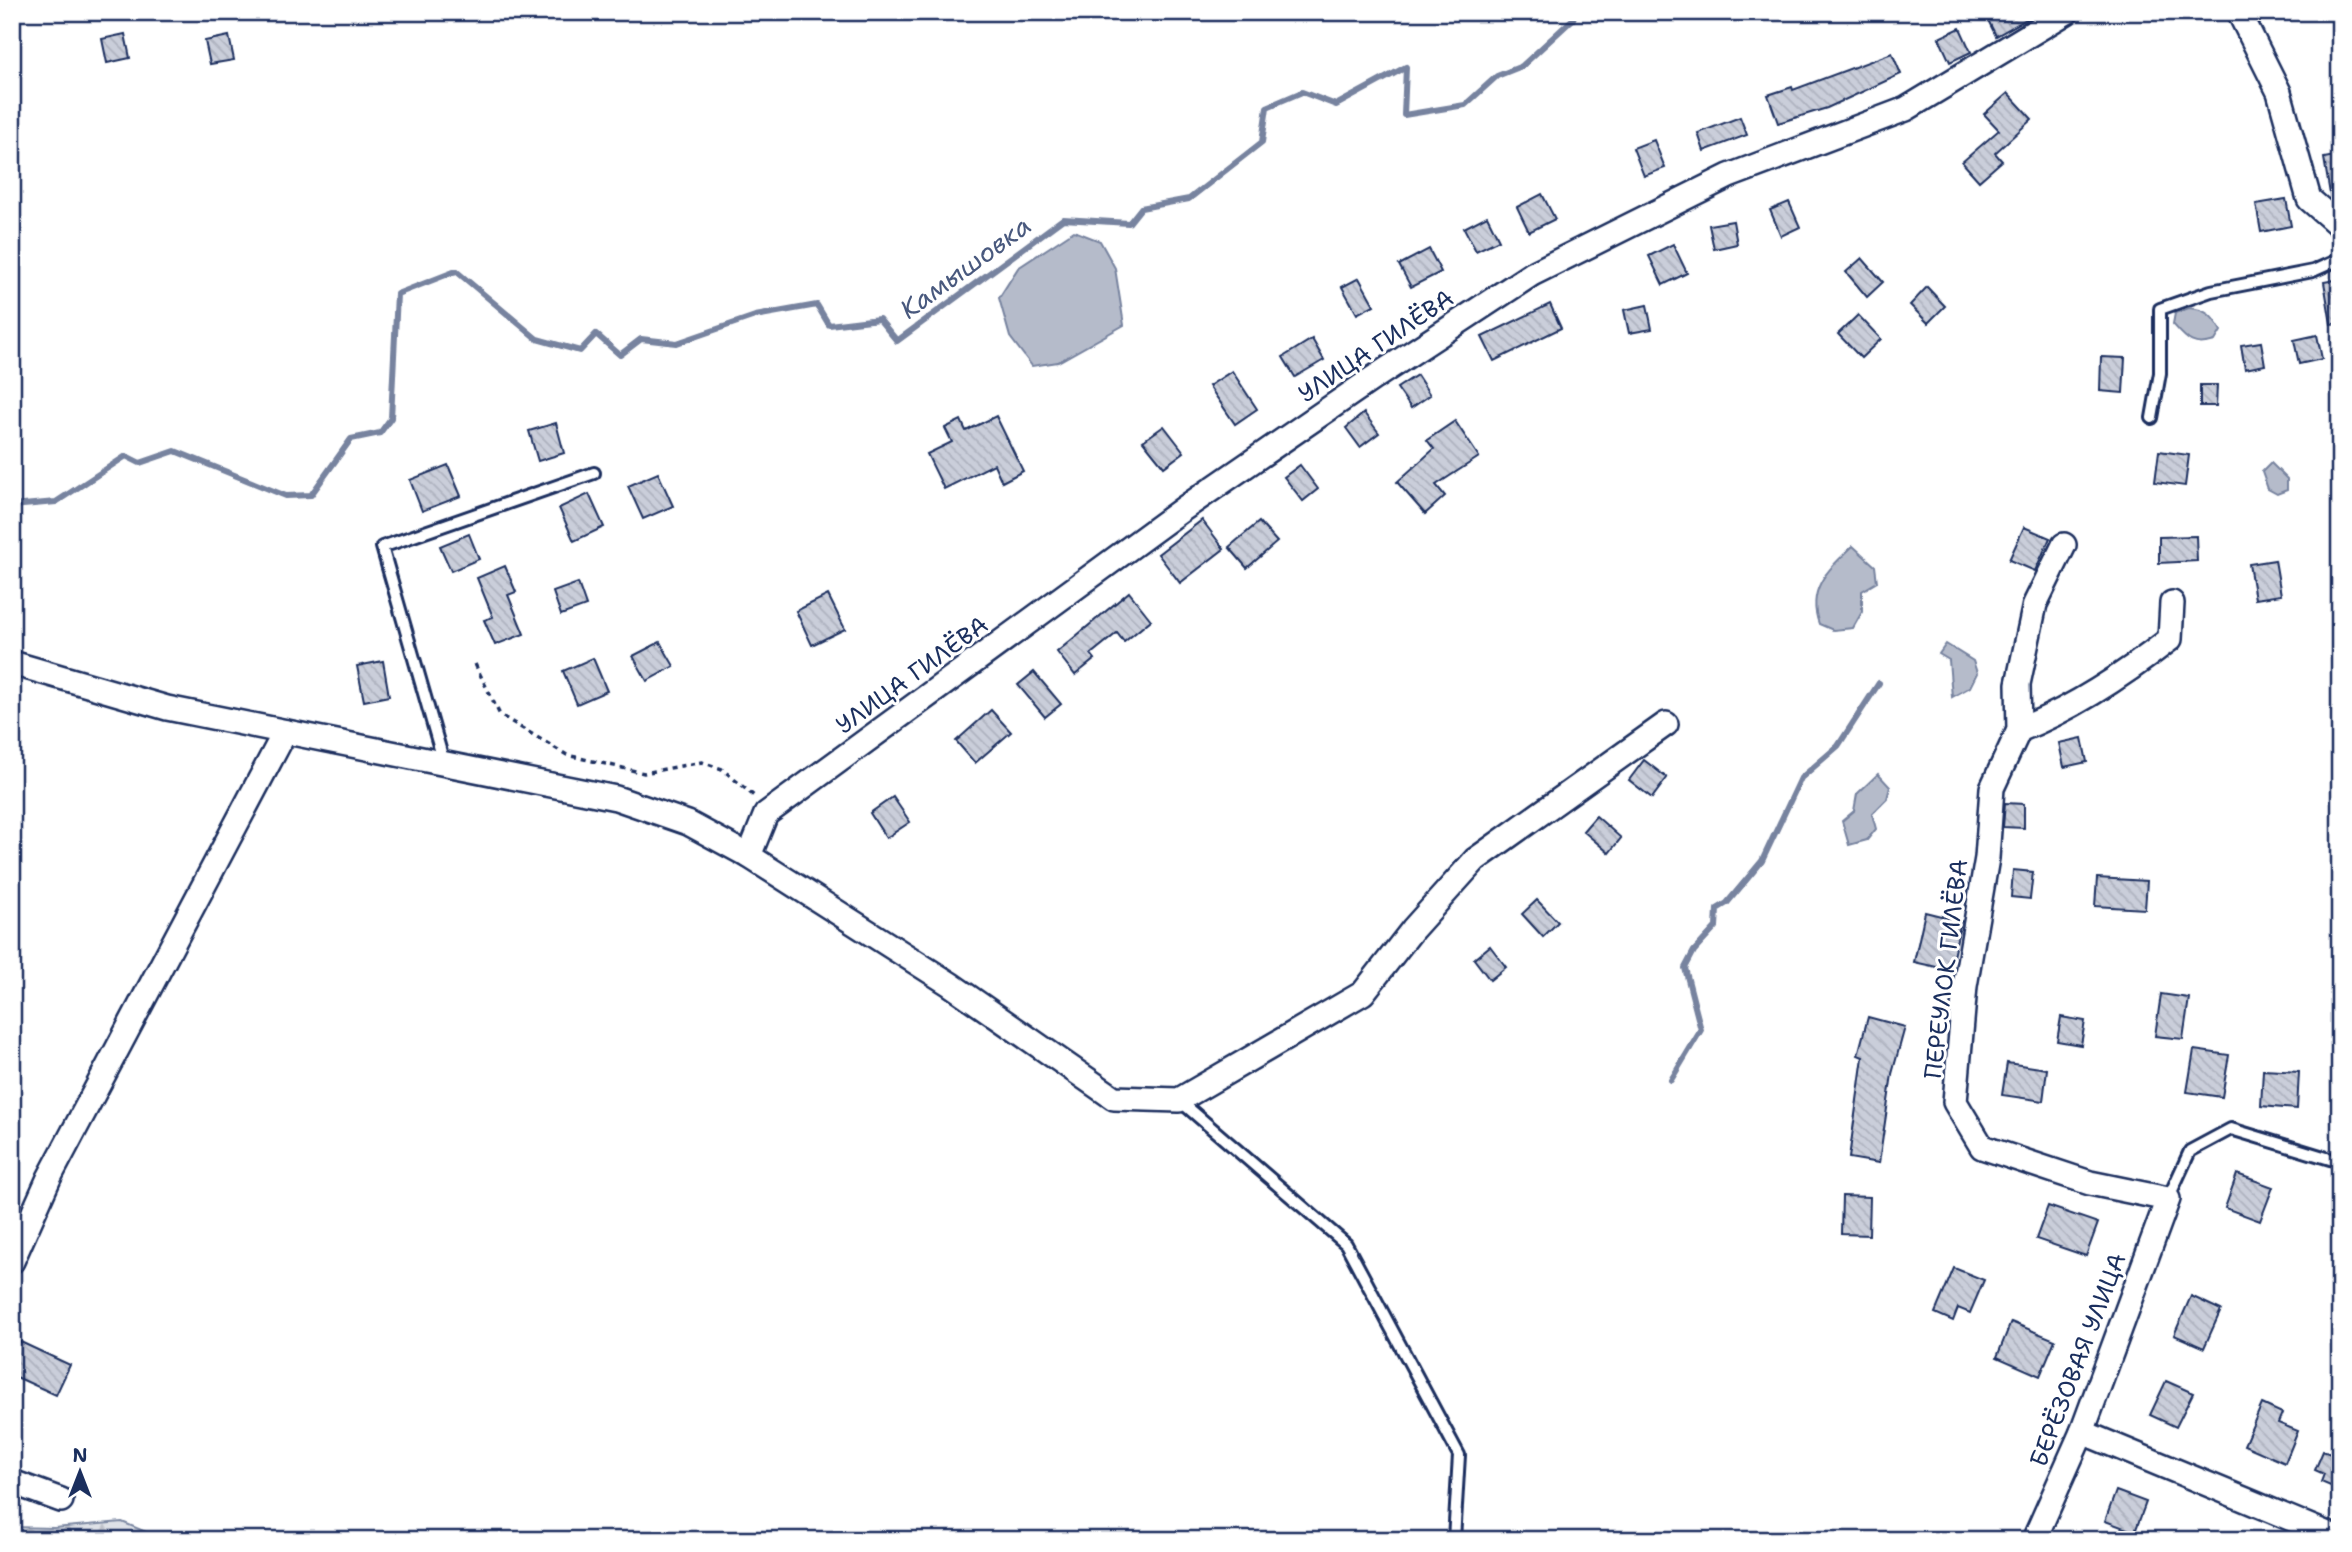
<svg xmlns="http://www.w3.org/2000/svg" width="2352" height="1552" font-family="'Shantell Sans',sans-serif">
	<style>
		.forest { fill: url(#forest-firs); stroke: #7c88a2; stroke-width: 2 }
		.water { fill: #b5bbca; stroke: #77839f; stroke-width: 2 }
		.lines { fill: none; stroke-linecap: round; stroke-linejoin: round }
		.stream { stroke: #77839f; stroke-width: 6 }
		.building { fill: url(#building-back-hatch); stroke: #1b2f5e; stroke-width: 2 }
		.service-casing { stroke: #1b2f5e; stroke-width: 16 }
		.minor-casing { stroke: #1b2f5e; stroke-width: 28 }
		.path { stroke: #1b2f5e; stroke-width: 3.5; stroke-dasharray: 5 5; stroke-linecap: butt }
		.service { stroke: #fff; stroke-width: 10 }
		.minor { stroke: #fff; stroke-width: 23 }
		.labels { text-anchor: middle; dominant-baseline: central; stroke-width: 6; stroke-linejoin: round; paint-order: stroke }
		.street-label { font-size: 24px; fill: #1b2f5e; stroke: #fff }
		.water-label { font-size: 26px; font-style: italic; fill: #49597e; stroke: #fff }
	</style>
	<defs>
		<pattern id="forest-firs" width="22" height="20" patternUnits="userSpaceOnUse" patternTransform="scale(1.75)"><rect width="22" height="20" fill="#dee1e7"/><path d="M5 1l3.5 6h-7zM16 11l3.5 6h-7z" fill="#bec1c9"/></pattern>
		<pattern id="building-back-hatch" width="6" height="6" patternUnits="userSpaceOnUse" patternTransform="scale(1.75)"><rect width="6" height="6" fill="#caceda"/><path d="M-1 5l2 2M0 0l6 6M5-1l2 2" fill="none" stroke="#adb1be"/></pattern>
	</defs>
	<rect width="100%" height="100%" fill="#fff"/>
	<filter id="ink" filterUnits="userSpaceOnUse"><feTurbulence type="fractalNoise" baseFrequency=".0143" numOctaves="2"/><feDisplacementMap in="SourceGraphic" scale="14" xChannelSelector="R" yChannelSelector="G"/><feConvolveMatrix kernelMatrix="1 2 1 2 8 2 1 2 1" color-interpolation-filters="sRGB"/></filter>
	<g filter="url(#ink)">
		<path class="forest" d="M122 1522 165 1540H12V1527L54 1528Z"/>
		<g class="water">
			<path d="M1074 231 1100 241 1115 268 1124 325 1058 362 1032 366 1010 337 999 298 1018 268Z"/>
			<path d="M2189 308C2206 309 2213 316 2221 331L2215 341C2193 348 2187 340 2173 324L2175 313Z"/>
			<path d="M2271 463 2287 479V490L2277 494 2268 489 2262 472Z"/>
			<path d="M1853 546 1875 566 1877 582 1862 591V612L1853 628 1833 630 1819 624C1806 588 1829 569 1853 546Z"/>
			<path d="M1946 644 1973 661 1977 673 1970 687 1952 697 1949 660 1939 654Z"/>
			<path d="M1878 774 1890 787 1887 799 1872 814 1876 829 1867 840 1849 845 1842 821 1854 811 1857 794Z"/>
		</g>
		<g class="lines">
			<g class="stream">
				<path d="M12 506 56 502 126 456 140 463 175 451 286 496 311 495 351 439 380 433 391 418 397 294 456 271 537 339 580 351 596 334 620 355 641 339 677 343 755 316 817 305 829 325 879 319 897 341 1063 219 1129 223 1141 208 1189 199 1262 142 1267 107 1302 92 1336 105 1406 67 1404 115 1465 105 1497 76 1522 66 1573 19 1575 12"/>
				<path d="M1671 1080 1701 1030 1685 968 1694 951 1716 927 1717 909 1727 903 1762 861 1801 778 1838 746 1879 683"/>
			</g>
		</g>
		<g class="building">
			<path d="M1984 12H2039L1996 36Z"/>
			<path d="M1960 28 1971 52 1950 62 1939 38Z"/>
			<path d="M125 34 130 58 107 63 102 39Z"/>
			<path d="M229 36 234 60 210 64 205 41Z"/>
			<path d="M1892 53 1901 74 1827 108 1778 123 1768 95 1792 87 1793 90Z"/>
			<path d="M2008 93 2032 119 1995 153 2002 161 1979 181 1962 162 1999 130 1984 114Z"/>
			<path d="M1740 117 1747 135 1704 151 1698 133Z"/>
			<path d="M1654 140 1665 168 1644 176 1633 148Z"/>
			<path d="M2340 155V203H2335L2331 200 2324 158Z"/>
			<path d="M1542 194 1555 219 1529 232 1517 207Z"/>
			<path d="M2286 199 2291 226 2261 232 2256 204Z"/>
			<path d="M1789 202 1800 227 1781 236 1770 210Z"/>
			<path d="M1487 216 1499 240 1476 251 1464 228Z"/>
			<path d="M1733 221 1737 244 1714 249 1709 225Z"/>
			<path d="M1673 244 1687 273 1663 285 1649 256Z"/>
			<path d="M1429 249 1441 272 1411 287 1399 265Z"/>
			<path d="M1862 258 1883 282 1867 297 1846 272Z"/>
			<path d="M1359 278 1374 305 1357 314 1342 287Z"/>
			<path d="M2340 279V323L2331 324 2324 282Z"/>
			<path d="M1927 287 1945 306 1928 323 1910 305Z"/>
			<path d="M1550 304 1561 328 1494 361 1482 337Z"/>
			<path d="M1647 305 1652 329 1629 333 1624 310Z"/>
			<path d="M1858 315 1881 339 1861 358 1838 334Z"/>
			<path d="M2317 335 2322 359 2299 364 2294 340Z"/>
			<path d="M1312 339 1324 360 1295 377 1283 357Z"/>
			<path d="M2261 342 2265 365 2245 369 2241 345Z"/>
			<path d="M2101 357 2125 358 2123 393 2100 391Z"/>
			<path d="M1232 371 1257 409 1235 424 1209 386Z"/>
			<path d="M1417 375 1430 395 1411 408 1397 388Z"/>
			<path d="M2200 385H2217L2216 406H2200Z"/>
			<path d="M1364 413 1379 433 1360 447 1346 428Z"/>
			<path d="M996 416 1023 471 1002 482 994 464 944 489 927 454 952 442 945 428 961 420 966 431Z"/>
			<path d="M1455 421 1479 457 1436 485 1445 496 1425 514 1397 482 1434 449 1427 440Z"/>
			<path d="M556 423 564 453 538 461 529 431Z"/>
			<path d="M1164 426 1184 452 1164 467 1143 441Z"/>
			<path d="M2159 451 2189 455 2185 486 2155 482Z"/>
			<path d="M448 465 461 496 422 511 410 480Z"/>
			<path d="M1300 465 1318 489 1303 501 1284 477Z"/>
			<path d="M658 473 673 506 643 519 628 486Z"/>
			<path d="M589 494 604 527 574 541 559 508Z"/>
			<path d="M1202 520 1224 549 1180 583 1158 554Z"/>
			<path d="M1259 522 1277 542 1247 568 1229 547Z"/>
			<path d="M2024 527 2050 538 2035 571 2009 560Z"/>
			<path d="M469 534 479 559 451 571 440 546Z"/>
			<path d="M2196 536 2197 561 2159 563V537Z"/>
			<path d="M2275 560 2281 595 2255 599 2249 564Z"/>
			<path d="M505 566 516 592 508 595 524 634 495 645 484 620 493 617 477 578Z"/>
			<path d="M578 583 586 606 561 615 553 592Z"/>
			<path d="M1129 592 1151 620 1124 642 1117 633 1091 654 1095 659 1075 675 1057 652Z"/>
			<path d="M828 595 845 629 812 645 796 611Z"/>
			<path d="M660 642 674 666 647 681 633 656Z"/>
			<path d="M593 658 607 691 577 704 563 671Z"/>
			<path d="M383 661 389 696 364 701 357 666Z"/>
			<path d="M1034 672 1061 704 1045 717 1018 685Z"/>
			<path d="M991 710 1011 732 975 763 956 741Z"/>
			<path d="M2082 738 2087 762 2064 767 2059 743Z"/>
			<path d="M1644 760 1667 778 1652 798 1629 780Z"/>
			<path d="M893 797 910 822 886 838 870 813Z"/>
			<path d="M2005 803 2024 804V828L2003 827Z"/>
			<path d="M1596 816 1621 838 1609 853 1583 831Z"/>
			<path d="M2013 870 2033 872 2030 899 2011 897Z"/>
			<path d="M2097 878 2147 881 2145 909 2095 906Z"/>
			<path d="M1537 900 1558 922 1543 937 1522 914Z"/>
			<path d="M1925 912 1961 921 1950 970 1914 962Z"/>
			<path d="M1490 946 1506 967 1490 980 1474 959Z"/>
			<path d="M2161 994 2189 998 2183 1039 2155 1036Z"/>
			<path d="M1868 1017 1905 1027 1892 1074 1879 1163 1849 1158 1863 1057 1858 1055Z"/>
			<path d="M2061 1017 2085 1021 2081 1045 2057 1041Z"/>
			<path d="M2194 1050 2229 1055 2222 1097 2187 1092Z"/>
			<path d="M2007 1063 2047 1069 2043 1101 2002 1095Z"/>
			<path d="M2263 1070 2299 1072 2297 1109 2261 1106Z"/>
			<path d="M2237 1174 2273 1187 2260 1221 2225 1208Z"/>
			<path d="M1842 1196 1870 1197 1869 1235 1841 1234Z"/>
			<path d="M2048 1206 2098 1223 2086 1256 2036 1239Z"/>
			<path d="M1954 1268 1984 1280 1970 1313 1958 1308 1953 1321 1935 1313Z"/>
			<path d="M2191 1296 2221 1310 2204 1348 2174 1335Z"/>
			<path d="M2011 1322 2055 1340 2040 1376 1997 1357Z"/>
			<path d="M12 1338 70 1365 56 1395 12 1375Z"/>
			<path d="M2166 1381 2193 1393 2176 1427 2150 1415Z"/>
			<path d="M2262 1404 2282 1413 2278 1423 2298 1431 2285 1463 2244 1445Z"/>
			<path d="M2340 1439V1490L2321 1482 2324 1474 2315 1470 2323 1451 2333 1455Z"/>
			<path d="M2116 1491 2146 1502 2135 1532 2105 1521Z"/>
		</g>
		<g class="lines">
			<defs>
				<g id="service">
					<path d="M2152 418 2160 373V309L2211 291 2313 271 2340 259"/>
					<path d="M444 763 382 547 594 473"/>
					<path d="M1179 1100 1346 1244 1459 1455 1454 1540"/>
					<path d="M2168 1199 2190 1151 2231 1129 2340 1162"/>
				</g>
				<g id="minor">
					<path d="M2239 12 2279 92 2309 199 2340 226"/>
					<path d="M12 663 167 708 616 798 688 823 749 856"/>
					<path d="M1666 724 1475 860 1413 929 1363 993 1179 1100 1114 1098 950 984 749 856 766 814 1183 509 1372 379 1532 274 1729 176 1906 109 2067 12"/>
					<path d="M2019 730 2018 684 2035 604 2064 545"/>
					<path d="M12 1261 49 1178 285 732"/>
					<path d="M2082 1432 2340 1539"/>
					<path d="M12 1482 61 1500"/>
					<path d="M2034 1540 2082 1432 2168 1199 2090 1183 1982 1147 1955 1102 1965 986 1987 858 1992 788 2019 730C2073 709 2124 675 2170 639L2172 603"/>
				</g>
			</defs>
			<use href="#service" class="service-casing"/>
			<use href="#minor" class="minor-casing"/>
			<path class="path" d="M475 664 500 715 567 755 644 773 702 762 722 769 754 796"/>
			<use href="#service" class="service"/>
			<use href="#minor" class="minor"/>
		</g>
	</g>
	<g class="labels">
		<g class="street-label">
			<text transform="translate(1376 346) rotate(-34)">УЛИЦА ГИЛЁВА</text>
			<text transform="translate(912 675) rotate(-36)">УЛИЦА ГИЛЁВА</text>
			<text transform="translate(1946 969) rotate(-83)">ПЕРЕУЛОК ГИЛЁВА</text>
			<text transform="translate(2078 1360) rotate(-69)">БЕРЁЗОВАЯ УЛИЦА</text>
		</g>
		<g class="water-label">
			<text transform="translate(965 267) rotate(-36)">Камышовка</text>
		</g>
	</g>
	<rect width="2352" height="1552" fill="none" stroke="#fff" stroke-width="42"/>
	<rect x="21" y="21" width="2310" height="1510" fill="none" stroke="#1b2f5e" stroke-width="2.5" filter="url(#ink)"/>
	<g transform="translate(80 1472)" stroke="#ffffff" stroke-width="5" paint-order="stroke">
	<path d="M0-5L12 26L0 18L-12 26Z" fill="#1b2f5e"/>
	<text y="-10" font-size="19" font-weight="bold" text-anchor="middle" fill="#1b2f5e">N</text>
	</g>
</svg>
